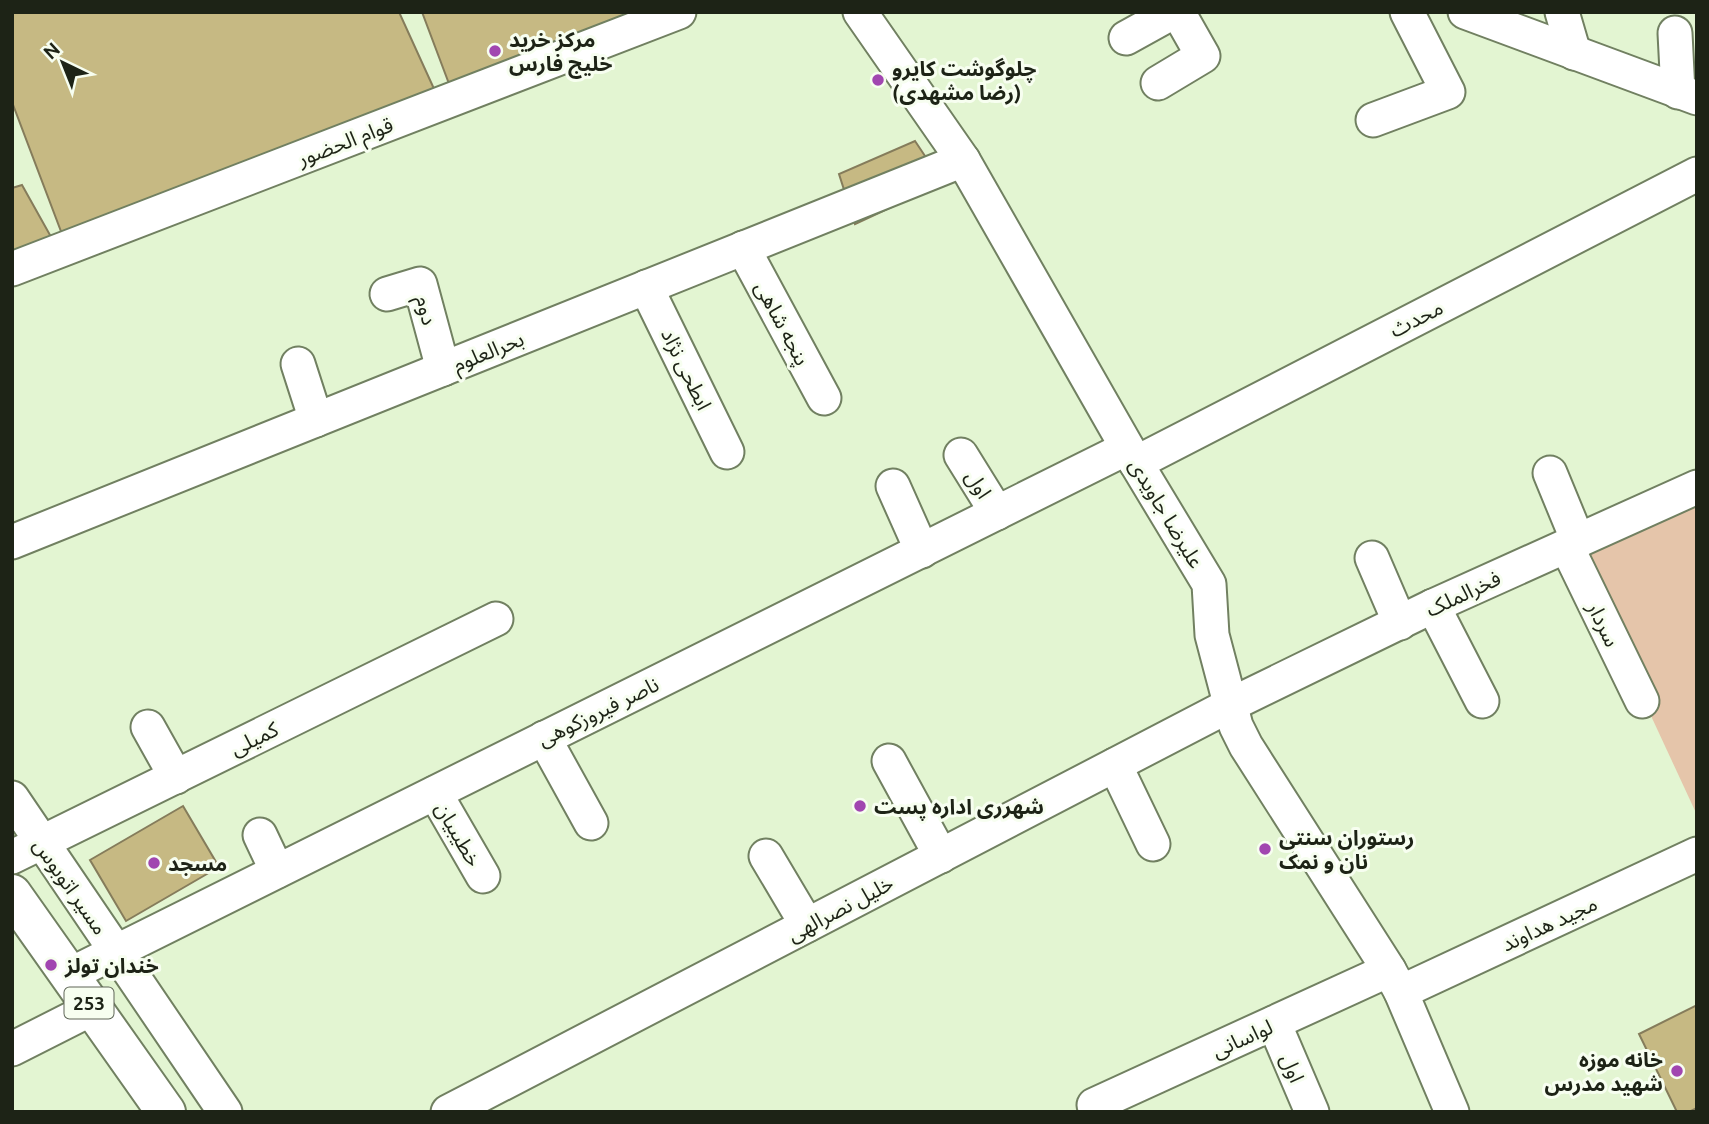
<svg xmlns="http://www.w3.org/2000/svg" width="1709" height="1124" font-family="Ubuntu,'Noto Sans Arabic',sans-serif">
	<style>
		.green { fill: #e5c5aa }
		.building { fill: #c6b983; stroke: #857c5b; stroke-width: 2 }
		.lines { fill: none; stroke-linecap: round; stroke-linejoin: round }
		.minor-casing { stroke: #718061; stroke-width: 37 }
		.major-casing { stroke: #718061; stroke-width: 42 }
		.minor { stroke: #fff; stroke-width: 33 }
		.major { stroke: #fff; stroke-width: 38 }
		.poi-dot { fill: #a146b0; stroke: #f7fef0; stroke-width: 2.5 }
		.labels { text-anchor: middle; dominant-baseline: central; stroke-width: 6; stroke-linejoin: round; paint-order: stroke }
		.shield { fill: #f7fef0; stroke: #5e6557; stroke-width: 2 }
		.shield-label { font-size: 19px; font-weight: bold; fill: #1d2316 }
		.poi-label { font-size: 21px; font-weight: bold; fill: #1d2316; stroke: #f7fef0; text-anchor: start }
		.street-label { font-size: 21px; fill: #1d2316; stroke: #f7fef0 }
	</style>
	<rect width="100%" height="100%" fill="#e3f5d2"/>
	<path class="green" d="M1697 498V815L1575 552Z"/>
	<g class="building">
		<path d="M12 12H399L435 91 62 234 12 102Z"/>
		<path d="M422 12H655L451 89Z"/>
		<path d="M915 141 929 162 926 191 855 224 839 174Z"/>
		<path d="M22 185 55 244 12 261V188Z"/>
		<path d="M183 806 219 867 126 921 90 860Z"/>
		<path d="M1697 1005V1108L1689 1112H1677L1639 1034Z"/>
	</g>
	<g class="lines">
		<defs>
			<g id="minor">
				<path d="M860 12 963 160 1136 463 1209 584 1212 635 1236 726 1246 746 1389 970 1401 992 1452 1112"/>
				<path d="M1465 12 1697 98"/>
				<path d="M1562 12 1574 53"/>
				<path d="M1675 33 1678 92"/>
				<path d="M1126 38 1173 12"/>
				<path d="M1158 83 1203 56 1178 12"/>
				<path d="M1373 120 1448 92 1407 12"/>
				<path d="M743 248 824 398"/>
				<path d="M12 269 679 12"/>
				<path d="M646 287 727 452"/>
				<path d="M387 294 420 284 443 369"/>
				<path d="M298 364 316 420"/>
				<path d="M961 455 997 513"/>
				<path d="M1136 463 1697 174"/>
				<path d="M1550 473 1578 541"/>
				<path d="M893 486 922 551"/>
				<path d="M12 542 963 160"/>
				<path d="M1567 547 1642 701"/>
				<path d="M1372 558 1400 623"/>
				<path d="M1433 606 1482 701"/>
				<path d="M148 727 176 777"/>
				<path d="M544 738 591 823"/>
				<path d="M889 761 941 856"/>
				<path d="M1115 765 1153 844"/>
				<path d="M435 793 483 876"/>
				<path d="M12 798 225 1112"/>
				<path d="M260 835 277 871"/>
				<path d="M766 856 807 925"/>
				<path d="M12 857 496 619"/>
				<path d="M69 975 1127 448"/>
				<path d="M1401 992 1697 854"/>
				<path d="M1274 1023 1312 1112"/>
				<path d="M12 1049 93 1008"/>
				<path d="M1094 1105 1389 970"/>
				<path d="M448 1112 1232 704 1433 606 1697 487"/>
			</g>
			<path id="major" d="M12 894 166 1112"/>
		</defs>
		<use href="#minor" class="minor-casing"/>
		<use href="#major" class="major-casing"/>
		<use href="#minor" class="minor"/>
		<use href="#major" class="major"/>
	</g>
	<g class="poi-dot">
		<circle cx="495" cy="51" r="7"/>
		<circle cx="878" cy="80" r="7"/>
		<circle cx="860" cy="806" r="7"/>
		<circle cx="1265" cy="849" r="7"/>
		<circle cx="154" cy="863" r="7"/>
		<circle cx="51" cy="965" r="7"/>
		<circle cx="1677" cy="1071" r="7"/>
	</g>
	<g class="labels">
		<rect class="shield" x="64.5" y="987.5" width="49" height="31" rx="5"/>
		<g class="shield-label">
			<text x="89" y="1003">253</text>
		</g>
		<g class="poi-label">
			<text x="509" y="39">مرکز خرید<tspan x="509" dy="24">خلیج فارس</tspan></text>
			<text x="892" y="68">چلوگوشت کایرو<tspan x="892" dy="24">(رضا مشهدی)</tspan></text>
			<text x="874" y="806">شهرری اداره پست</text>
			<text x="1279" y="837">رستوران سنتی<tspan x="1279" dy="24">نان و نمک</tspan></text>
			<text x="168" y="863">مسجد</text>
			<text x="65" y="965">خندان تولز</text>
			<text x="1663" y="1059" text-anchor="end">خانه موزه<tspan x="1663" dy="24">شهید مدرس</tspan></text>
		</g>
		<g class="street-label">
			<text transform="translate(345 141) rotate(-21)">قوام الحضور</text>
			<text transform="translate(427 310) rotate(75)">دوم</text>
			<text transform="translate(1416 318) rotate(-27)">محدث</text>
			<text transform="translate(783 323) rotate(62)">پنجه شاهی</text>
			<text transform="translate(488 351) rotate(-22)">بحرالعلوم</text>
			<text transform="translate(687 369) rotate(64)">ابطحی نژاد</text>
			<text transform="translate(979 484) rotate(58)">اول</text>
			<text transform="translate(1167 513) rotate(59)">علیرضا جاویدی</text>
			<text transform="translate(1463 593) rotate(-25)">فخرالملک</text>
			<text transform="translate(1604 624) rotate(64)">سردار</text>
			<text transform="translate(598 711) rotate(-26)">ناصر فیروزکوهی</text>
			<text transform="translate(254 738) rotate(-26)">کمیلی</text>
			<text transform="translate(459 834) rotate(60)">خطیبیان</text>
			<text transform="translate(71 886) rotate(55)">مسیر اتوبوس</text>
			<text transform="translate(840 908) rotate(-28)">خلیل نصرالهی</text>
			<text transform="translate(1549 923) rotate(-25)">مجید هداوند</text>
			<text transform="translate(1242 1038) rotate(-24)">لواسانی</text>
			<text transform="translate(1293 1068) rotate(67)">اول</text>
		</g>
	</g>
	<rect width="1709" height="1124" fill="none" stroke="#1d2316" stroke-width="28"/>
	<g transform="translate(63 63) rotate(317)" stroke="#f7fef0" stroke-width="5" paint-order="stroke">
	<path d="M0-5L12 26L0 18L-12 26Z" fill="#1d2316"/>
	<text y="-10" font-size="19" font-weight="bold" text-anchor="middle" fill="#1d2316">N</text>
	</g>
</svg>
